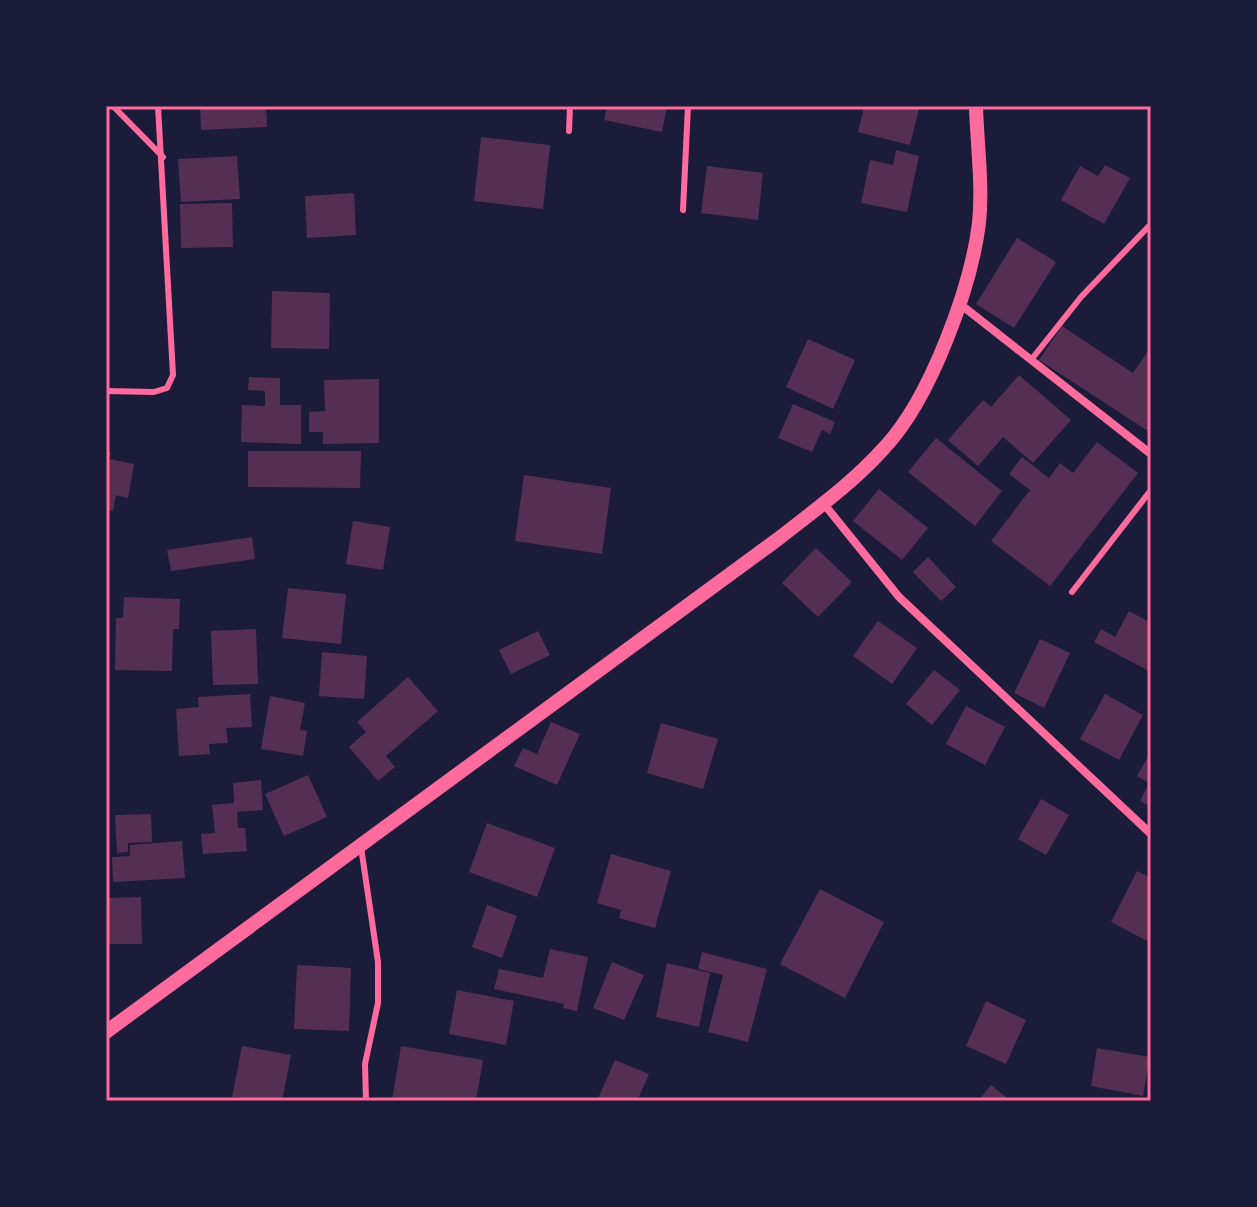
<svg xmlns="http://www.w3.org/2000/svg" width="1257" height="1207" font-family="'Public Sans',sans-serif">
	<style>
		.building { fill: #542f53 }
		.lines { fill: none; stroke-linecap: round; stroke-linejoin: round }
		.service { stroke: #ff6b9d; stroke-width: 6 }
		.minor { stroke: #ff6b9d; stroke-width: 8 }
		.tertiary { stroke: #ff6b9d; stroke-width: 14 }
		.neatline { fill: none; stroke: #ff6b9d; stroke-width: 3 }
	</style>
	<rect width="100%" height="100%" fill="#1b1b3a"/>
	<g class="building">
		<path d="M200 106H266L267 127 201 130Z"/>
		<path d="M607 106H667L662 132 604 120Z"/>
		<path d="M864 106 919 109 910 145 858 132Z"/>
		<path d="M481 137 550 145 543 209 474 201Z"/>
		<path d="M896 150 919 156 907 212 861 203 870 160 893 165Z"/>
		<path d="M237 156 240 199 181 202 178 159Z"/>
		<path d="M1105 165 1130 178 1104 224 1061 200 1080 166 1098 176Z"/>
		<path d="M707 166 763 173 758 220 701 213Z"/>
		<path d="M354 193 356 235 307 238 305 196Z"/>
		<path d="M232 203 233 247 181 248 180 204Z"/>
		<path d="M1017 238 1056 262 1014 328 976 304Z"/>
		<path d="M272 291 330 293 329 349 271 348Z"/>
		<path d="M1062 326 1133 373 1151 347V433L1039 360Z"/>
		<path d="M808 339 855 360 833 409 786 387Z"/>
		<path d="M1019 375 1071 420 1033 463 1003 437 978 466 948 440 983 400 991 407Z"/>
		<path d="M249 377 280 378V405H301V444L241 442 242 405 265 406V391L248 390Z"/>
		<path d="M379 379V443L323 444V432H309V412L325 411 324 380Z"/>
		<path d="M793 404 835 422 830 434 822 430 812 452 778 438Z"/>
		<path d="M936 438 1002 491 975 526 908 472Z"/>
		<path d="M1097 442 1138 473 1050 586 991 541 1030 490 1009 474 1022 457 1049 478 1060 463 1073 473Z"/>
		<path d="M106 451 111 452 109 459 134 464 128 498 116 495 113 511 106 510Z"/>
		<path d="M248 451H361L360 488 248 487Z"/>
		<path d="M524 475 611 488 602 554 515 541Z"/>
		<path d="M879 489 928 528 902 560 853 521Z"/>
		<path d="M353 521 390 527 383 570 346 564Z"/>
		<path d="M252 537 255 559 171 571 167 550Z"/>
		<path d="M816 548 852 582 818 617 782 583Z"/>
		<path d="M928 557 956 587 941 601 913 572Z"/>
		<path d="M288 588 346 594 341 644 282 638Z"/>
		<path d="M124 597 180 599 179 629H173L172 671 115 670 116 618H123Z"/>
		<path d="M1129 611 1151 623V672L1094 642 1101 629 1115 637Z"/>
		<path d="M878 621 917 648 892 684 853 656Z"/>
		<path d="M256 629 258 684 213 685 211 631Z"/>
		<path d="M538 631 550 655 511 674 499 650Z"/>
		<path d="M1040 639 1070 653 1044 708 1014 693Z"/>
		<path d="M322 652 367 656 364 699 319 696Z"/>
		<path d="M934 670 960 690 932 725 906 704Z"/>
		<path d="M408 677 438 711 386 756 395 767 378 781 349 747 366 732 357 722Z"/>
		<path d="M250 694 252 727 226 728 228 743 209 744 210 754 179 756 176 709 199 707 198 697Z"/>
		<path d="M1105 694 1143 715 1119 760 1080 739Z"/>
		<path d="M270 696 305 703 300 730 307 731 303 756 261 749Z"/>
		<path d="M966 706 1005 727 985 765 946 744Z"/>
		<path d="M551 722 580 734 557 785 514 766 523 748 537 754Z"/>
		<path d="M661 723 718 739 703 789 647 773Z"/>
		<path d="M1151 751V807L1140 801 1149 783 1137 776Z"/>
		<path d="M308 775 327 817 284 836 265 794Z"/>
		<path d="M261 780 263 810 237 812 238 828H245L247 851 203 854 201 834 215 833 212 805 234 803 233 783Z"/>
		<path d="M1041 799 1069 815 1046 855 1018 839Z"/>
		<path d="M151 814 152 842 128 843V852L117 853 115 815Z"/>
		<path d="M487 823 555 848 537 897 469 872Z"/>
		<path d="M182 841 185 878 113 882 112 857 130 856V845Z"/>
		<path d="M611 854 671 871 655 928 619 918 621 910 597 903Z"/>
		<path d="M1137 871 1151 878V943L1111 922Z"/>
		<path d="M820 889 884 922 845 998 780 964Z"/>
		<path d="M141 897 142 944H106V898Z"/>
		<path d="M487 905 517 916 502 958 472 947Z"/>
		<path d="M550 949 588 957 577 1011 563 1008 564 1004 494 989 499 969 543 978Z"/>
		<path d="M702 952 767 969 748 1042 708 1032 723 975 698 969Z"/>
		<path d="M612 962 644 975 624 1020 593 1008Z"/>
		<path d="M667 963 710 973 699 1027 656 1017Z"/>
		<path d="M297 965 351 968 349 1031 294 1029Z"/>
		<path d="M457 990 514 1001 506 1045 449 1034Z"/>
		<path d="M986 1001 1026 1020 1006 1064 966 1046Z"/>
		<path d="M242 1046 291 1055 282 1101 232 1097Z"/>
		<path d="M401 1046 483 1060 476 1101H392Z"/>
		<path d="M1097 1048 1150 1057 1143 1096 1091 1086Z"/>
		<path d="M615 1060 649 1074 637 1101H597Z"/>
		<path d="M991 1085 1011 1101H978Z"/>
	</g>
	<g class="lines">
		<g class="service">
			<path d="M113 106 163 157"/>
			<path d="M569 131 570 106"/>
			<path d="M683 210 688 106"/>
			<path d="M1031 360 1081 297 1151 224"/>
			<path d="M106 391 154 392 167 388 173 375 158 106"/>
			<path d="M1072 592 1151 490"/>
			<path d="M361 847 378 962V1003L365 1064 366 1101"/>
		</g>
		<g class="minor">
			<path d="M960 304 1151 454"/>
			<path d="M824 504 899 597 1151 834"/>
		</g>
		<path class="tertiary" d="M106 1032 778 539C815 510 854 482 885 447 930 399 971 288 979 223 983 185 977 144 976 106"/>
	</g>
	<rect width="1257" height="1207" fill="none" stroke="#1b1b3a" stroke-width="216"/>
	<rect x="108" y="108" width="1041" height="991" class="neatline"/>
</svg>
